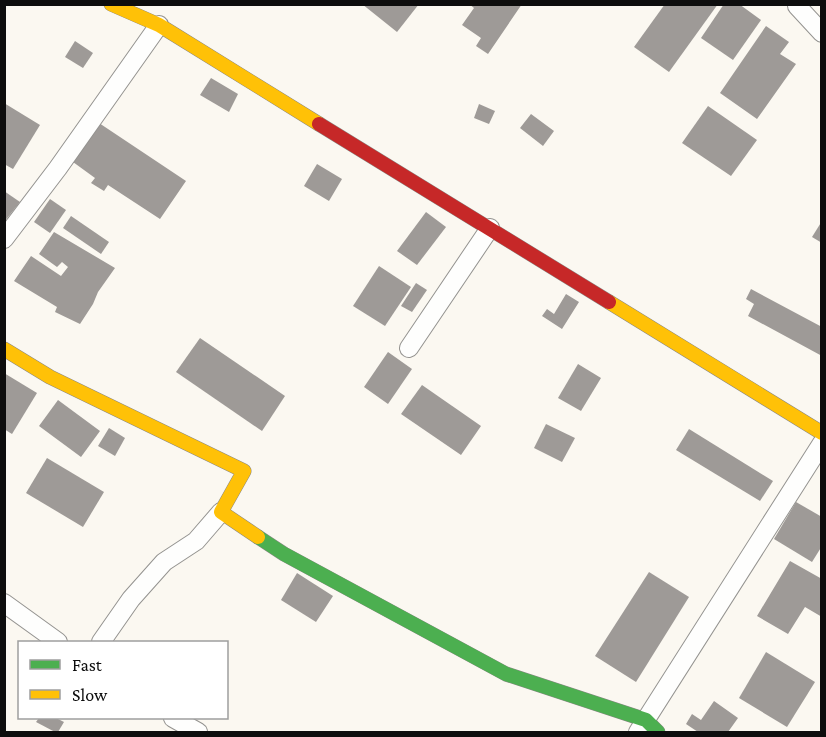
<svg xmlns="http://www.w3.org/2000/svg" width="826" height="737" font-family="'Crimson Pro',serif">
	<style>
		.building { fill: #9e9a97 }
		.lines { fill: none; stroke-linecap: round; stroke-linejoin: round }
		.street-casing { stroke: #949390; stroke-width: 20 }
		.fast-casing { stroke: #8b8986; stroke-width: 15 }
		.slow-casing { stroke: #8b8986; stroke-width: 15 }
		.jam-casing { stroke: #8b8986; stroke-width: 15 }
		.street { stroke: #fefefd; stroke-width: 18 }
		.fast { stroke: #4caf50; stroke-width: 14 }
		.slow { stroke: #ffc107; stroke-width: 14 }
		.jam { stroke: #c62828; stroke-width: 14 }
	</style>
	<rect width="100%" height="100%" fill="#fbf8f1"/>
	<g class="building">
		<path d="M362 4H419L397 32Z"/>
		<path d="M469 4H522L488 54 476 46 481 38 462 25 474 8Z"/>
		<path d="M665 4H718L669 72 634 47Z"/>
		<path d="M724 4H739L761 20 733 60 701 38Z"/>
		<path d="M766 26 789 42 780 54 796 64 757 119 720 93Z"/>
		<path d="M75 41 93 53 83 68 65 57Z"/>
		<path d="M211 78 238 94 229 112 200 95Z"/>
		<path d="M4 103 40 125 13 169 4 164Z"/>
		<path d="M479 104 495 111 489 124 474 118Z"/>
		<path d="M708 106 757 140 731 176 682 143Z"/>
		<path d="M531 114 554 131 543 146 520 128Z"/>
		<path d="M99 123 186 181 160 219 108 185 104 191 91 183 95 178 73 162Z"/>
		<path d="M317 164 342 179 329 201 304 186Z"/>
		<path d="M4 191 20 202 4 222Z"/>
		<path d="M50 199 66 210 50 233 34 222Z"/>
		<path d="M426 212 446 227 417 265 397 251Z"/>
		<path d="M71 216 109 242 101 254 63 228Z"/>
		<path d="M822 221V243L812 237Z"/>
		<path d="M54 232 115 268 98 292 93 304 80 324 55 312 57 307 14 281 31 256 61 276 68 267 62 262 57 267 39 254Z"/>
		<path d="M379 266 411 287 385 326 353 306Z"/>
		<path d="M416 283 427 290 412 312 401 306Z"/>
		<path d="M751 289 822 327V356L748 316 754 304 746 299Z"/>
		<path d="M566 294 579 302 562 329 542 316 547 309 554 314Z"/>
		<path d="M200 338 285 396 262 431 176 372Z"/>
		<path d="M388 352 412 369 388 404 364 387Z"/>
		<path d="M578 364 601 378 581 411 558 398Z"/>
		<path d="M4 373 37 393 12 434 4 429Z"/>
		<path d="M422 385 481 426 461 455 401 414Z"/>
		<path d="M58 400 100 431 81 457 39 426Z"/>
		<path d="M546 424 575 438 562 462 534 448Z"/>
		<path d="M109 428 125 438 115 456 98 446Z"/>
		<path d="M689 429 773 481 760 501 676 450Z"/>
		<path d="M47 458 104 492 83 527 26 493Z"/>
		<path d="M796 502 822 517V546L812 562 774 539Z"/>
		<path d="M790 561 822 579V617L805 607 788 634 757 616Z"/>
		<path d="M649 572 689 597 636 682 595 656Z"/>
		<path d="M297 573 333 596 316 622 281 600Z"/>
		<path d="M766 652 815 682 787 727 739 698Z"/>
		<path d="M714 701 738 718 728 732H698L686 724 692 714 701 720Z"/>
		<path d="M39 718H56L64 722 58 732H55L36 722Z"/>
	</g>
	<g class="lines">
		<defs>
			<g id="street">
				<path d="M797 6 822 33"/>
				<path d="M4 239 58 168 159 25"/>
				<path d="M409 348 490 228"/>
				<path d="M4 603 58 642"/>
				<path d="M101 642 131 599 164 562 196 541 221 512"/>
				<path d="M173 718 198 732"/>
				<path d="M638 732 822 443"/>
			</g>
			<path id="fast" d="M258 537 284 554 506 674 646 720 658 732"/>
			<g id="slow">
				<path d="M111 4 159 25 319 124"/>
				<path d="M609 302 822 433"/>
				<path d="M4 349 50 377 244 471 221 512 258 537"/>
			</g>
			<path id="jam" d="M319 124 609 302"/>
		</defs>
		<use href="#street" class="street-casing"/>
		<use href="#fast" class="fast-casing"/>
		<use href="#slow" class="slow-casing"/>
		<use href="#jam" class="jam-casing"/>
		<use href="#street" class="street"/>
		<use href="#fast" class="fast"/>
		<use href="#slow" class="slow"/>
		<use href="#jam" class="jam"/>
	</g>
	<rect width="826" height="737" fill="none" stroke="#0d0d0d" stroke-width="12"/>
	<rect x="18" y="641" width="210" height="78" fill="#ffffff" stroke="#9e9e9e" stroke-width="1.5"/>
	<rect x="30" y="660" width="30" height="9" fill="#4caf50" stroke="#9e9e9e" stroke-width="1.5"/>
	<text x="72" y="671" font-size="18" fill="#0d0d0d">Fast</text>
	<rect x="30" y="690" width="30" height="9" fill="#ffc107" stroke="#9e9e9e" stroke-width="1.5"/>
	<text x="72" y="701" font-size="18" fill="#0d0d0d">Slow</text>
</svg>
